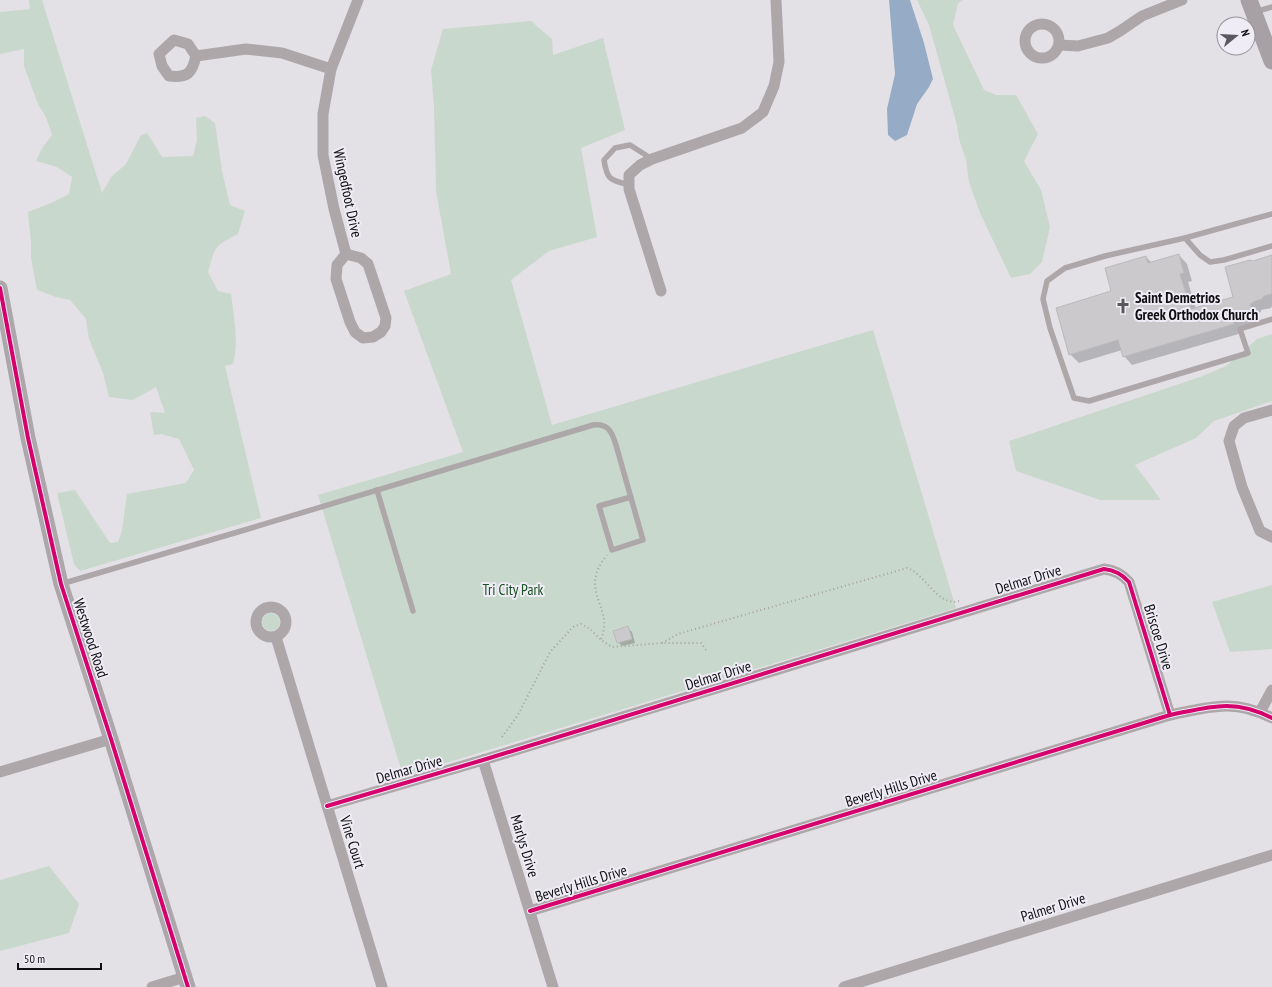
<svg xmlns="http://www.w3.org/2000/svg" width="1272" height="987" font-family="'PT Sans Narrow',sans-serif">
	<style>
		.green { fill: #c9d8cc }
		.water { fill: #96abc6 }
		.shadow { fill: #0003 }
		.building { fill: #cbc9cb; stroke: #bbb9bb }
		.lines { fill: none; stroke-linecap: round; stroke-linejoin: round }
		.path { stroke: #a6a1a4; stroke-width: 2; stroke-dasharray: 1 3; stroke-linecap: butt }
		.lane { stroke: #aea7aa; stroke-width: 5.5 }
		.street { stroke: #aea7aa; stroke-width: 11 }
		.secondary { stroke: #ada6aa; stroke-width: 15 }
		.primary { stroke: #a7a0a4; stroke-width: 17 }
		.cycleway-casing { stroke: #efecf5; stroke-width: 6 }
		.cycleway { stroke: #d6006c; stroke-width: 4 }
		.labels { text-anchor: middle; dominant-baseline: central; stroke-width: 4; stroke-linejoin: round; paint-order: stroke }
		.street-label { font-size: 15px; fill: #0f0e11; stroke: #efecf5 }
		.poi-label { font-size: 15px; font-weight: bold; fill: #0f0e11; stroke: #efecf5; text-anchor: start }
		.park-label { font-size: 15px; fill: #175023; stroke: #efecf5 }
	</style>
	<rect width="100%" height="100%" fill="#e3e1e6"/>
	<g class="green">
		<path d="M29 0H42L102 193 112 176 126 164 141 135 147 133 162 157 193 156 197 140 196 118 205 116 215 123 222 171 230 205 245 211 238 234C214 246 215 247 208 272L218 291 231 294C234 318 239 341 233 364L225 366 261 518 80 571 74 564 57 493 75 490 110 543 118 542 122 530 127 494 186 483 194 470 179 439 161 434 154 435 150 412 165 413 156 387 133 400 109 397 103 373 89 339 86 319 70 300 56 297 37 290 31 258V242L28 212 51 203 69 194 72 177 57 167 36 161 42 148 52 135 46 117 38 104 24 66V49L0 54V12L30 9Z"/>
		<path d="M917 0H963L958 3 953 25 984 90 996 95H1016L1038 134 1024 161 1041 190 1050 227 1042 262 1030 274 1011 278 980 213 969 182 966 160 959 139 957 125 929 25Z"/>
		<path d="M531 21 552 39 553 55 603 38 625 130 581 148 597 237 549 251 511 280 552 425 873 330 956 608 403 776 318 495 463 452 404 291 451 274 436 191 434 107 431 70 443 29Z"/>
		<path d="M1272 334V401L1214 421 1196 438 1135 465 1161 500H1100L1016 471 1009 441 1200 377 1226 366 1257 339Z"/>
		<path d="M1272 585V649L1230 652 1212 602Z"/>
		<circle cx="271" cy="622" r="9"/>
		<path d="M49 866 79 904 69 933 0 951V880Z"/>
	</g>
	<path class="water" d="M889 0H910L924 43 933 79 929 87 917 104 907 135 895 141 888 135 887 109 895 74Z"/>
	<g class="shadow">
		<path d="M1179 255 1187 264 1192 281 1188 282 1196 309 1235 298 1253 262 1272 256V306L1271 308 1261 310V312L1258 313 1261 324 1241 330 1242 333 1132 365 1124 356 1122 350 1079 363 1070 354 1113 292 1146 257 1152 263Z"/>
		<path d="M628 628 632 632 635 643 622 646 618 642Z"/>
	</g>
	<g class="building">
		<path d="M1179 254 1184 273 1180 274 1191 309 1233 297 1225 267 1250 260 1253 261 1272 255V294L1264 296 1262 299 1253 302V303L1250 304 1253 315 1233 321 1234 324 1123 357 1118 340 1069 355 1056 308 1111 291 1105 268 1146 256 1148 263Z"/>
		<path d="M628 626 632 639 617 643 613 631Z"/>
	</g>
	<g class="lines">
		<g class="path">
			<path d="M601 639C615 607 577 592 607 555"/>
			<path d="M662 643 678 634 695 629 907 568C925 573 937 607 959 601"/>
			<path d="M502 737 518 715 550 652 573 627 581 624 590 629 601 640 612 647 662 643H701L706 650"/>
		</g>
		<g class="lane">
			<path d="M1255 12 1272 7"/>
			<path d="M629 185C610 180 607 180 604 160L615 148 630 145 652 159"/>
			<path d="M1272 214 1185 238 1105 256 1065 268 1047 281 1043 299 1050 328 1074 398 1089 401 1248 353 1240 329 1272 319"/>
			<path d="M1185 238 1200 255 1210 262 1224 260 1272 246"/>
			<path d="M377 490 413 611"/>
			<path d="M61 584 248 529 593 425C608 423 612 432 616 445L643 540 612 550 599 506 631 497"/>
		</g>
		<g class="street">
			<circle cx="1042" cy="41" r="17"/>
			<path d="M1059 45 1078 46 1108 38 1120 31 1142 16 1182 0"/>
			<path d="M196 56C192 74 187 78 169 76L162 66 159 54 174 40 188 44 196 56 246 49 282 53 331 69"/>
			<path d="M346 254 334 209 323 155V114L331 69 358 0"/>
			<path d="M346 254 361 258 368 264 386 318 385 326 381 332 373 337 363 338 355 332 350 322 336 279 337 265Z"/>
			<path d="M661 291 629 189V175L640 165 652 159 742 128 763 112 774 86 779 62 776 0"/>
			<path d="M1272 410 1244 418 1234 426 1229 441 1242 487 1260 531 1272 537"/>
			<circle cx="271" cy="622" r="15"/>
			<path d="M276 637 382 987"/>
			<path d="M1260 712 1272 690"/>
			<path d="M483 760 553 987"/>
			<path d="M0 772 111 739"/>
			<path d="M327 806 483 760 1104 569C1115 570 1122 574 1129 582L1170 715"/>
			<path d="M530 911 1170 715C1209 707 1234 698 1272 718"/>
			<path d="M152 987 185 977"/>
			<path d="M844 987 1272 855"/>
		</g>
		<path class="secondary" d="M0 288 28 438 61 584 111 739 188 987"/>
		<path class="primary" d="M1249 0 1272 61"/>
		<defs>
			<g id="cycleway">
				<path d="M0 288 28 438 61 584 111 739 188 987"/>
				<path d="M327 806 483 760 1104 569C1115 570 1122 574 1129 582L1170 715"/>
				<path d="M530 911 1170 715C1209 707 1234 698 1272 718"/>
			</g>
		</defs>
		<use href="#cycleway" class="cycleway-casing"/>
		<use href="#cycleway" class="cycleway"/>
	</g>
	<defs>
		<symbol id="church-bare" viewBox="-9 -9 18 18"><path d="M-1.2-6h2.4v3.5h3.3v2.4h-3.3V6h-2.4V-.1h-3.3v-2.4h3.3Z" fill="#59585c" stroke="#efecf5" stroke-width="2.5" paint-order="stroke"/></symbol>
	</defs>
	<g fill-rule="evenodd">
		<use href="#church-bare" x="1112" y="295" width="22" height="22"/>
	</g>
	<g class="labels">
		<g class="street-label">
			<text transform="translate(348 193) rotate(78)">Wingedfoot Drive</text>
			<text transform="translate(1028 579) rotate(-17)">Delmar Drive</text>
			<text transform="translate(1159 637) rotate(73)">Briscoe Drive</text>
			<text transform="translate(91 638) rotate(72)">Westwood Road</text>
			<text transform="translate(718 675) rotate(-17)">Delmar Drive</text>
			<text transform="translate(409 769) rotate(-16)">Delmar Drive</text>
			<text transform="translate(891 788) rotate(-17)">Beverly Hills Drive</text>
			<text transform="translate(353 842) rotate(73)">Vine Court</text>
			<text transform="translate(525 846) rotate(73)">Marlys Drive</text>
			<text transform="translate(581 883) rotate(-17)">Beverly Hills Drive</text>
			<text transform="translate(1053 907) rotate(-17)">Palmer Drive</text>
		</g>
		<g class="poi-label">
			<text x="1135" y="297">Saint Demetrios<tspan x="1135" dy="17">Greek Orthodox Church</tspan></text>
		</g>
		<g class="park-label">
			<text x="513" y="589">Tri City Park</text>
		</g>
	</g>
	<g transform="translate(1236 36) rotate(72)"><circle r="19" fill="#efecf5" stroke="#95939a"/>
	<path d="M0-3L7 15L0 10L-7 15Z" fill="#59585c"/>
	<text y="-6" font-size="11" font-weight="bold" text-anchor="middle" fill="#0f0e11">N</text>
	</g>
	<path d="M18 963v6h83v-6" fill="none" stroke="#0f0e11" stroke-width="2"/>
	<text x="24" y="963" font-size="12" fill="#0f0e11" stroke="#efecf5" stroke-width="3" paint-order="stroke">50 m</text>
</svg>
